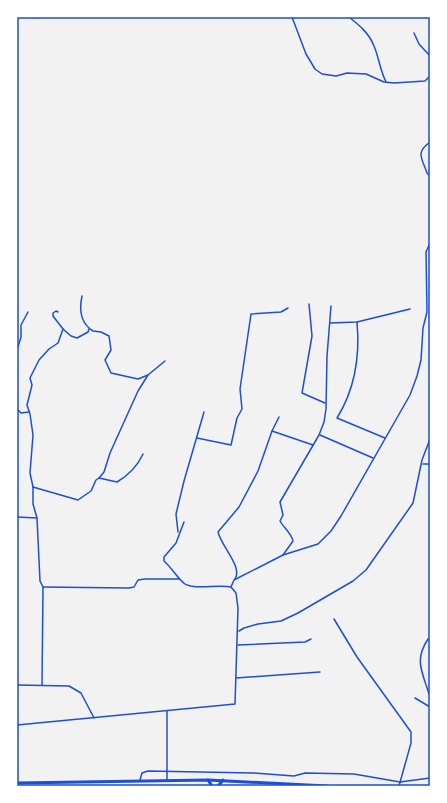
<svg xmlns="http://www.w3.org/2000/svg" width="447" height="803" font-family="'DejaVu Sans',sans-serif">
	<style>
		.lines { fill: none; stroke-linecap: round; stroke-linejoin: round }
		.stream { stroke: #bfd3fe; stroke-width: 1 }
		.minor { stroke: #1d4ed8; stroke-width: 1.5 }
		.trunk { stroke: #1d4ed8; stroke-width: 3 }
		.neatline { fill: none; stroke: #1d4ed8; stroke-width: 1.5 }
	</style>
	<rect width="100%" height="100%" fill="#f2f2f2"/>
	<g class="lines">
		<path class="stream" d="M26 17 39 19"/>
		<g class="minor">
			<path d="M292 17 306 54 315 69 322 74 336 76 347 73 366 74 384 82 394 83 425 81 430 76"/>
			<path d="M349 17C359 25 369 33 374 46 379 58 380 70 386 82"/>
			<path d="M414 33 419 44 430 56"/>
			<path d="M430 142C415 153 422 158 427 173L430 176"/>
			<path d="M430 185V195"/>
			<path d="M82 296C79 310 80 323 93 331L101 332 109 336 111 350 105 360 111 373 138 379 148 375"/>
			<path d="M309 304 312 336 302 393 325 403"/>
			<path d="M357 322C360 355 355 389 337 418L385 438"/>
			<path d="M330 323 357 322 410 309"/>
			<path d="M63 329 71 336 77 338 88 332 89 329"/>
			<path d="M17 350 21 337V325L28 312"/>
			<path d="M17 409 21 413 29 412"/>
			<path d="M279 417 272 431 313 445"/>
			<path d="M320 435 373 458"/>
			<path d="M197 438 231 445 237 418 242 409 240 389 251 314 281 312 288 308"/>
			<path d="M423 464H430"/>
			<path d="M99 478 104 472 110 453 138 391 148 375 165 361"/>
			<path d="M33 487 78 500 91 491 96 480 99 478 117 482C129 475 137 467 143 454"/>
			<path d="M17 517 37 518"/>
			<path d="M178 532 176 514 184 481 204 412"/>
			<path d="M283 555 293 541C292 534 284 528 280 521L283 515 280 502 319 435 324 422 326 409 327 356 331 306"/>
			<path d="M235 579C243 567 221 546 218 532L239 507 258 471 272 431"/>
			<path d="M43 587 129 588 134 587 138 580 145 579H179"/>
			<path d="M231 587 234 580 283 555 318 544 331 531 341 516 410 395 417 376 421 360 423 328 427 312 426 252 430 243"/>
			<path d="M334 619 357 657 411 732V743L399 786"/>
			<path d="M239 631 244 628 258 624 281 621 298 613 353 581 366 570 413 503 422 460 430 439"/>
			<path d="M238 645 305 642 311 639"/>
			<path d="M236 678 320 672"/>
			<path d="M17 685 69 686 81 693 94 718"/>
			<path d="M42 685 43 587 40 581 37 518 33 504V487L30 473 33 435 30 414 27 405 32 385 30 378 39 360 49 349 58 343 63 329 53 316V313L56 311 58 312"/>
			<path d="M430 693V705"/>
			<path d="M429 694C422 671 414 660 428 639L430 638"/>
			<path d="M415 698 430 707"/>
			<path d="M167 711V781"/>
			<path d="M17 725 235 704 238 608 236 593 231 587C219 584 194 590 185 584 177 578 172 568 164 561V557L176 543 184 522"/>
			<path d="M140 780 142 773 148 771 253 773 294 776 305 773 354 774 400 782 430 778"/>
		</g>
		<g class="trunk">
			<path d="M208 780 212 786"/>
			<path d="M17 783 208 780 327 786"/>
			<path d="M218 786 223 780"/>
		</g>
	</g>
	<rect width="447" height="803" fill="none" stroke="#ffffff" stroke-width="36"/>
	<rect x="18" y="18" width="411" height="767" class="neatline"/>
</svg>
